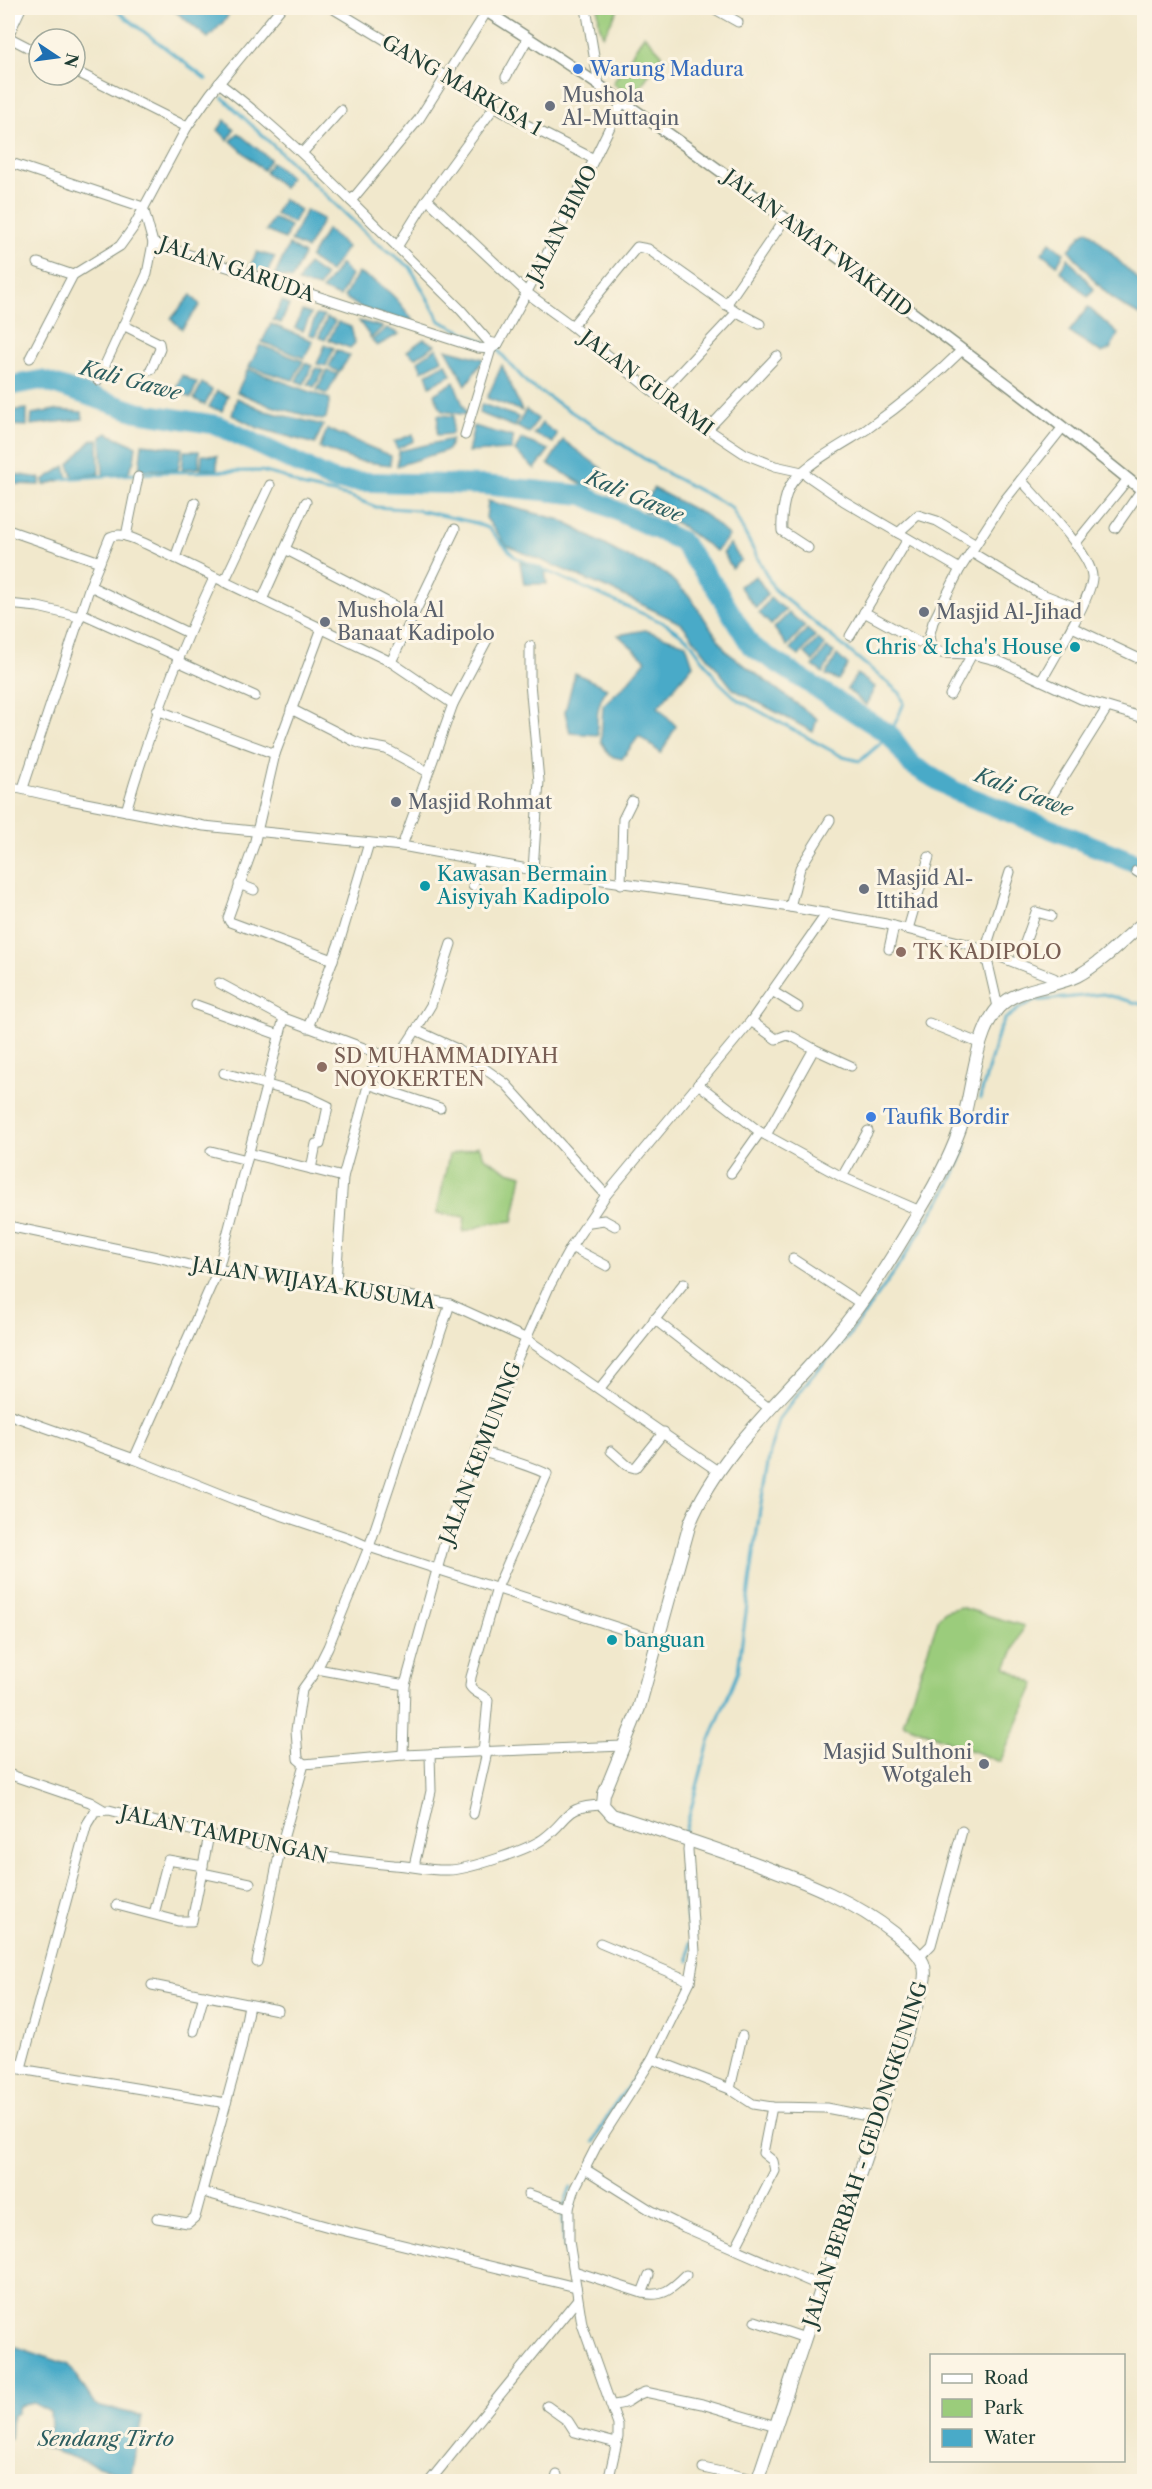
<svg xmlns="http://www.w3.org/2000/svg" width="1152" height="2489" font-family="'Libre Caslon Text',serif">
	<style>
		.green { fill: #9bcc7b; stroke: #5d8458; stroke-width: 1.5 }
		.water { fill: #49aac8; stroke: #34747e; stroke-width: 1.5 }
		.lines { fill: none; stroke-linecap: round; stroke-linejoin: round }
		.stream { stroke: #49aac8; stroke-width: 3 }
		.river { stroke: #49aac8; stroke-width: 20 }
		.minor-casing { stroke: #889280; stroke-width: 11 }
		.tertiary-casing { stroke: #889280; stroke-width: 13 }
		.secondary-casing { stroke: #889280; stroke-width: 14 }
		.minor { stroke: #fff; stroke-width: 9 }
		.tertiary { stroke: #fff; stroke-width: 10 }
		.secondary { stroke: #fff; stroke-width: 12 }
		.shop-dot { fill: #3f7fe0; stroke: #fcf5e5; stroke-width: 2 }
		.worship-dot { fill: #6b7280; stroke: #fcf5e5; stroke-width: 2 }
		.culture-dot { fill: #0f9aa8; stroke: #fcf5e5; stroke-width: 2 }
		.education-dot { fill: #8d6e63; stroke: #fcf5e5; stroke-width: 2 }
		.labels { text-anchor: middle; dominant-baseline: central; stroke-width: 6; stroke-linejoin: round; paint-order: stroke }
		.shop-label { font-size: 20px; fill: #366cbe; stroke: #fcf5e5; text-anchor: start }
		.street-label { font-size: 20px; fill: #1f3d34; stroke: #fcf5e5 }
		.worship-label { font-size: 20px; fill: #5b616d; stroke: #fcf5e5; text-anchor: start }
		.culture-label { font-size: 20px; fill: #0d838f; stroke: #fcf5e5; text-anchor: start }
		.education-label { font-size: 20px; fill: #785e54; stroke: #fcf5e5; text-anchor: start }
		.water-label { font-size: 21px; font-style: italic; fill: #2c5e60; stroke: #fcf5e5 }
	</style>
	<rect width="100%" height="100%" fill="#fcf5e5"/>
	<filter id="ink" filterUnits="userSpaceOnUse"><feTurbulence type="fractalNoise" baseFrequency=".0167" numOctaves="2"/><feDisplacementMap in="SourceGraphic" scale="12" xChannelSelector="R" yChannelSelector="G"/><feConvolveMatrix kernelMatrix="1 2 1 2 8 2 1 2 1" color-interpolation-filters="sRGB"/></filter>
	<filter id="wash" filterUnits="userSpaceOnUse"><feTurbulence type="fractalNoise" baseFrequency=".008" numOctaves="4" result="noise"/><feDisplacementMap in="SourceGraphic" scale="24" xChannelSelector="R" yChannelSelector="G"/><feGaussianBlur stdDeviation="1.35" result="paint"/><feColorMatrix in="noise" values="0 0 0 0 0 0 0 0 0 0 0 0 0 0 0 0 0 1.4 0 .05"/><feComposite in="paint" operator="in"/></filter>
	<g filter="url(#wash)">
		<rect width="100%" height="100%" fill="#f1e8cc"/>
		<g class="green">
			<path d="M598 8H619L603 36 599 24Z"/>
			<path d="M644 35 662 54 633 99 613 83Z"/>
			<path d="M479 1146 484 1157 505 1170 522 1175 513 1221 491 1223 463 1232 465 1217 437 1213 449 1155Z"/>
			<path d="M960 1607 1024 1626 1006 1668 1035 1684 1000 1762 903 1723 939 1617 944 1612Z"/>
		</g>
		<g class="water">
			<path d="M171 8H232L226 19 208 38Z"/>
			<path d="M225 120 234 130 228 140 218 130Z"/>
			<path d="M238 133 270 159 263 170 231 141Z"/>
			<path d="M272 162 290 177 284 188 265 172Z"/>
			<path d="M283 199 300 210 293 223 275 214Z"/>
			<path d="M306 210 323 219 307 249 291 241Z"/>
			<path d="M273 218 290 226 285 239 266 231Z"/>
			<path d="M327 229 347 247 330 272 310 258Z"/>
			<path d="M1088 230 1144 286V317C1106 300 1095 281 1069 250L1081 235Z"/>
			<path d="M1050 242 1064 253 1057 265 1042 253Z"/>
			<path d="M289 245 304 254 292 279 275 275Z"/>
			<path d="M257 252 275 257 267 273 249 268Z"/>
			<path d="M1068 258 1094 289 1088 297 1060 271Z"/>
			<path d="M308 264 325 276 319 288 298 282Z"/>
			<path d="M341 264 351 275 340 297 322 290Z"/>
			<path d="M358 273C384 284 398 298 413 321L410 324 361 308 344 297Z"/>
			<path d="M191 295 200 305 182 329 171 319Z"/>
			<path d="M282 301 289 305 281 323 273 320Z"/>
			<path d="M1088 307 1118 334 1110 349 1102 353 1069 332Z"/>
			<path d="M302 311 311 314 303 331 295 328Z"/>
			<path d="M316 315 324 316 315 336 309 334Z"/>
			<path d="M327 318 335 321 325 340 319 337Z"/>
			<path d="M359 321 383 327 371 338Z"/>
			<path d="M338 322 351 327 355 343 350 348 329 340Z"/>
			<path d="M271 324 313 341 304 358 262 342Z"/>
			<path d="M387 328 399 334 377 346 372 340Z"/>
			<path d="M424 339 435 345 415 358 407 351Z"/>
			<path d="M260 345 303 361 293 380 249 367Z"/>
			<path d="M325 345 334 348 326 366 317 364Z"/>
			<path d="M437 348 442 360 422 371 418 361Z"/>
			<path d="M446 349 484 359 466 385Z"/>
			<path d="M337 350 350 356 339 372 329 367Z"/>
			<path d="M305 363 312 366 304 384 296 381Z"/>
			<path d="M446 363 451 375 430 386 426 374Z"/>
			<path d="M502 365 522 411 487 398Z"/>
			<path d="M316 368 324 371 314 387 308 384Z"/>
			<path d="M248 369 330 399 326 418 322 420 268 405 237 392Z"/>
			<path d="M327 371 338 374 327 394 317 390Z"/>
			<path d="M182 375 197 383 191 398 175 390Z"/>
			<path d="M454 382 467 415 442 411 434 394Z"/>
			<path d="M202 383 212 390 205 405 194 399Z"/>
			<path d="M217 391 228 396 222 411 209 407Z"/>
			<path d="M237 398 265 411 323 425 315 444 258 428 232 415Z"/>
			<path d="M482 404 518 417 515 427 479 413Z"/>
			<path d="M27 409V426L8 425V411Z"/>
			<path d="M55 410 82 412 83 419 31 425 32 414Z"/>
			<path d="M526 410 538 419 529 433 517 427Z"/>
			<path d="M438 415 454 416 452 434 437 435Z"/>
			<path d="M542 423 557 434 553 443 534 434Z"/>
			<path d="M474 426 513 437 512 450 468 452Z"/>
			<path d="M327 429 391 456 390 465 357 461 320 448Z"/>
			<path d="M107 433 136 446 134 461 128 473 103 475 101 437Z"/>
			<path d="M413 434 414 441 397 449 394 442Z"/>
			<path d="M452 439 448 450 397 466 399 451Z"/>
			<path d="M521 439 549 450 535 469 515 451Z"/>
			<path d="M92 440H98L99 474 73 477 69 464Z"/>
			<path d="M563 440 602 469 591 489 548 464Z"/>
			<path d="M142 444 182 448 178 470H139Z"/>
			<path d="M184 451H199V468L182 469Z"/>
			<path d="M202 455 217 456V470L201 469Z"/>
			<path d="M65 466 68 478 44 485 43 480Z"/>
			<path d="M14 474 40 478V485L14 484Z"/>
			<path d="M653 488 707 516 729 536 716 551 675 522 644 511Z"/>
			<path d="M488 501 561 520 617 552 665 573 690 597 727 652 817 719 813 732 733 689 682 624 616 592 507 546 486 518Z"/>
			<path d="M730 544 741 560 732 568 723 552Z"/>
			<path d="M520 562 545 570 547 584H524Z"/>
			<path d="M756 576 768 594 756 608 739 586Z"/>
			<path d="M770 598 786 610 771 625 759 613Z"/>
			<path d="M789 613 805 626 787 646 774 628Z"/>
			<path d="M807 629 815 636 799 656 790 649Z"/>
			<path d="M645 630 686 644 693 665 658 707 676 726 661 753 639 736 622 759 610 756 601 741 603 705 626 684 646 660 618 635Z"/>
			<path d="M818 639 825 645 813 661 805 653Z"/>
			<path d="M827 648 834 652 823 673 813 666Z"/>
			<path d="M837 655 848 665 838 680 826 675Z"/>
			<path d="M575 673 607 688C597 704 596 716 598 735L570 733 565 712Z"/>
			<path d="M857 674 875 687 866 705 847 689Z"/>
			<path d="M8 2344 69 2365 94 2403 97 2405 142 2416 131 2477 33 2444 45 2440 51 2426 50 2412 33 2403 19 2406 17 2413 12 2416 10 2439H8Z"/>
		</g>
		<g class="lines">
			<g class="stream">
				<path d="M113 8 206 79"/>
				<path d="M223 98 373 240 410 267 440 321 485 342"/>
				<path d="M60 479 166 472 261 471 284 477 301 486 351 497 376 507 417 510 472 522 488 528 515 557 666 624 689 640 719 682 737 699 843 757 860 761 890 735 904 703 900 693 774 589 731 507 668 474 528 384 496 348"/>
				<path d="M980 1098 999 1031 1005 1019 1020 1008 1034 1001 1103 994 1144 1005"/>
				<path d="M684 1835 709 1742 738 1671 760 1509 770 1452 779 1419 811 1377 848 1337 896 1270 950 1184 966 1147"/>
				<path d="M683 1842 682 1875 689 1934"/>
				<path d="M689 1961 690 1943"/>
				<path d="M594 2142 609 2113 642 2067"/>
				<path d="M566 2253C562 2227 558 2213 571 2188"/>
			</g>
			<path class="river" d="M8 386 41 380 137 412 217 425 335 481 484 485 583 495 681 541 715 587 751 646 890 735 912 765 955 791 1144 866"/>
		</g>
	</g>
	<g filter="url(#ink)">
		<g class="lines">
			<defs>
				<g id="minor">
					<path d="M332 8 521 122 594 159"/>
					<path d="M586 8 599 85"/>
					<path d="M713 8 738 22"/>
					<path d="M487 11 419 119 351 201 460 309 489 342 498 344"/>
					<path d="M8 36 21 8"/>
					<path d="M8 37 39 53"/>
					<path d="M75 71 187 127"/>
					<path d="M506 77 528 38"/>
					<path d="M219 83C267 119 309 159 351 201"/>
					<path d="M303 152 341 110"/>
					<path d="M8 162 143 207 153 243 159 245 478 348 491 349"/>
					<path d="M427 199 527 293 572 326 658 396 745 454 775 466 802 472 844 501 960 569"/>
					<path d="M397 247 427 199 495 106"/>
					<path d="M38 263 73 275"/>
					<path d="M726 305 785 219"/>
					<path d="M737 312 760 324"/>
					<path d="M123 325 159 343 160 349 151 370"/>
					<path d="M572 326 637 247 648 249 737 312 658 396"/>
					<path d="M30 358 73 275 120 246 133 228 187 127 211 93 281 8"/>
					<path d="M98 380 147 274 153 243"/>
					<path d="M1063 427 1004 501 960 569 933 622 929 637 932 648 942 653 972 654 999 661 1081 699 1144 718"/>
					<path d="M708 429 777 356"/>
					<path d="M465 435 491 349 498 344C543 266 582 184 622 102"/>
					<path d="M1021 480C1037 498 1091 554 1092 576 1094 594 1052 661 1042 680"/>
					<path d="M1115 528 1142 489"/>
					<path d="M8 530 100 562"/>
					<path d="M898 533 918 515 937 521 976 544"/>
					<path d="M126 536 138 477"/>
					<path d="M1075 544 1128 479"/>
					<path d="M808 548 782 531C781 517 784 498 790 486 801 466 847 442 867 429 901 405 933 379 962 350"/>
					<path d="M285 549 414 616"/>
					<path d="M971 552 1037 592 1080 609"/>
					<path d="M175 558 195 503"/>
					<path d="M224 582 270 485"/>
					<path d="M90 586 188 633"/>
					<path d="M262 600 306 502"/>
					<path d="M8 604 38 607 80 617"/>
					<path d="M864 612 919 642"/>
					<path d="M81 613 179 657"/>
					<path d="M1072 627 1144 661"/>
					<path d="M322 628 275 754 254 845 228 918 230 922 333 960"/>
					<path d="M850 636 908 539"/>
					<path d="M530 646V683L539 781 533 870"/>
					<path d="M177 661 255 696"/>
					<path d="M391 662 455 529"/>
					<path d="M950 695 972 654"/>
					<path d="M291 709 354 741 364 745 386 749 428 772"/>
					<path d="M157 710 275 754"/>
					<path d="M8 786 65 799 204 826 402 846 533 870 790 907 886 924 967 944 1054 978 1058 982"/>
					<path d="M23 788 90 586 110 537C122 531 135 540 146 544L391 662 453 704"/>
					<path d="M1050 799 1107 708"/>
					<path d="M126 811C149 731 178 654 214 578"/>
					<path d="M402 846 453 704 487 640"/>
					<path d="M1136 871 1144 876"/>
					<path d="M239 884 254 890"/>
					<path d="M621 884 623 819 632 801"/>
					<path d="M473 886 480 860"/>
					<path d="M790 907 800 868 830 820"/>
					<path d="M908 929 929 857"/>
					<path d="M889 949 894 926"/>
					<path d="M1018 962 1036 912 1051 916"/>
					<path d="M219 983 284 1018 377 1053 343 1177 336 1282"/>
					<path d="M772 991 798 1007"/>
					<path d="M196 1005 279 1035"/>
					<path d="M998 1007 985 951 1010 872"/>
					<path d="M751 1021 776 1039 787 1035 793 1037 814 1049 766 1135"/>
					<path d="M929 1023 981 1044"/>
					<path d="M308 1028 340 940 369 843"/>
					<path d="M416 1030 431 1005 451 944"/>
					<path d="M814 1049 851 1066"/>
					<path d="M377 1053 391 1057 399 1056 416 1030 457 1049 506 1084 606 1195"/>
					<path d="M224 1073 307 1096 328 1106 320 1144H316L311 1169"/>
					<path d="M368 1084 440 1108"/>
					<path d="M698 1084 760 1132 842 1177 920 1211"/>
					<path d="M211 1151 247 1160"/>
					<path d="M248 1153 343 1177"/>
					<path d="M731 1173 760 1132"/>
					<path d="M842 1177 868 1131"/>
					<path d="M590 1222 604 1220 615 1226"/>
					<path d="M8 1226 157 1257 201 1268 336 1282 450 1304 525 1338 719 1472"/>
					<path d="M571 1247 607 1266"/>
					<path d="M793 1259 860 1303"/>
					<path d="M654 1319 770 1409"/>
					<path d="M600 1388 684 1283"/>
					<path d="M8 1414 134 1459 236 1500 349 1538 369 1547 656 1640"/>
					<path d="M477 1450C501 1458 524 1463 547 1474L497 1588 471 1677 470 1686C474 1693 482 1694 488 1700L483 1753"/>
					<path d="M611 1451 628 1466 635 1468 664 1432"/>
					<path d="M134 1459 218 1270 284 1018"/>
					<path d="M317 1669 405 1685"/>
					<path d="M403 1755 405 1685 452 1516 477 1450 549 1287 571 1247 606 1195 751 1021 827 913"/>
					<path d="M304 1764 298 1759 296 1730 302 1690 317 1669 328 1647 369 1547 450 1304"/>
					<path d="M8 1774 90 1802 102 1809"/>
					<path d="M473 1814 487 1752"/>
					<path d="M414 1866 431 1791 430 1754"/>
					<path d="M202 1873 250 1883"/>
					<path d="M117 1905 178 1921H192L209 1835"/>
					<path d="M154 1914 168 1860 203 1866"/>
					<path d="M600 1943 690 1981"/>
					<path d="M919 1957 931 1945 962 1831"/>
					<path d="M257 1962 280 1850 304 1764 403 1755 623 1746"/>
					<path d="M152 1985 278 2010"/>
					<path d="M194 2031 204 1995"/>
					<path d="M652 2059 730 2089 753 2104 772 2107 826 2108 878 2118"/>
					<path d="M8 2067 226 2103"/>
					<path d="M21 2068 87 1824 95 1811 109 1810C203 1834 297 1857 394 1865 412 1866 431 1871 448 1870 468 1870 527 1850 543 1839 571 1819 562 1806 603 1805"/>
					<path d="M730 2089 742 2036"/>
					<path d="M585 2169 652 2211 684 2227 823 2287"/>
					<path d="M203 2192 329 2227 576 2287"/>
					<path d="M528 2194 569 2208"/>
					<path d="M157 2218 188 2223 195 2217 241 2048 249 2005"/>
					<path d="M735 2249 775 2171 773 2161 763 2153 772 2107"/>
					<path d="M574 2271 642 2293 649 2275"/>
					<path d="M642 2293C662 2298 672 2289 686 2275"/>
					<path d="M755 2321 805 2338"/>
					<path d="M611 2405C633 2404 629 2397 645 2392L702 2404 776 2426"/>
					<path d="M547 2406 568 2421 575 2432 616 2443"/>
					<path d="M703 2468 758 2480"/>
					<path d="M429 2482 577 2300"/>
					<path d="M555 2482 557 2475"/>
					<path d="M608 2482 618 2437V2425L582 2324 569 2241V2208L575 2188 597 2145 652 2059 690 1981 695 1952 688 1850 689 1839"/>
				</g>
				<path id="tertiary" d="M481 8C598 81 709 162 820 244 929 325 1039 406 1144 492"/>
				<path id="secondary" d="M757 2482 911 2020C916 2004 930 1979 923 1963 917 1950 905 1942 894 1933 854 1901 808 1883 760 1865 711 1847 662 1831 612 1815L603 1805 604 1794 639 1708 690 1523C720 1451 785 1397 834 1338 867 1299 895 1253 920 1210 937 1182 953 1151 963 1120 973 1087 975 1034 998 1008 1017 987 1053 988 1077 976 1102 963 1123 940 1144 922"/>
			</defs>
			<use href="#minor" class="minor-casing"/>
			<use href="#tertiary" class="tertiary-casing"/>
			<use href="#secondary" class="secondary-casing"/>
			<use href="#minor" class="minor"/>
			<use href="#tertiary" class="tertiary"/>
			<use href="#secondary" class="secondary"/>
		</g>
	</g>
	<g class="shop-dot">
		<circle cx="578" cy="69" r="6"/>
		<circle cx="871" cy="1117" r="6"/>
	</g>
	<g class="worship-dot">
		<circle cx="550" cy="106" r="6"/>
		<circle cx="924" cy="612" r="6"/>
		<circle cx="325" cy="622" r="6"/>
		<circle cx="396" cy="802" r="6"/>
		<circle cx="864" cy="889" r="6"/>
		<circle cx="984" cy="1764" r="6"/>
	</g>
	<g class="culture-dot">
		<circle cx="1075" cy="647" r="6"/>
		<circle cx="425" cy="886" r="6"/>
		<circle cx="612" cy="1640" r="6"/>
	</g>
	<g class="education-dot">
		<circle cx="901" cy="952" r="6"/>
		<circle cx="322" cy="1067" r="6"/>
	</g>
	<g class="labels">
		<g class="shop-label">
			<text x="590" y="69">Warung Madura</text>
			<text x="883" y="1117">Taufik Bordir</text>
		</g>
		<g class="street-label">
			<text transform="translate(462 85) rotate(30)">GANG MARKISA 1</text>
			<text transform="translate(562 224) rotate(-63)">JALAN BIMO</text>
			<text transform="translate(818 243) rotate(37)">JALAN AMAT WAKHID</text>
			<text transform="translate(237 269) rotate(19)">JALAN GARUDA</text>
			<text transform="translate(647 383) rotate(37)">JALAN GURAMI</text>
			<text transform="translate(314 1283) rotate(9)">JALAN WIJAYA KUSUMA</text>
			<text transform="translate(480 1453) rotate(-69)">JALAN KEMUNING</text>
			<text transform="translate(224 1834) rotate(12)">JALAN TAMPUNGAN</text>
			<text transform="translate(865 2154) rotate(-72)">JALAN BERBAH - GEDONGKUNING</text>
		</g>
		<g class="worship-label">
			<text x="562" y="95">Mushola<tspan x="562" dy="23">Al-Muttaqin</tspan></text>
			<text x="337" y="610">Mushola Al<tspan x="337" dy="23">Banaat Kadipolo</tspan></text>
			<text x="936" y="612">Masjid Al-Jihad</text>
			<text x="408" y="802">Masjid Rohmat</text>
			<text x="876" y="878">Masjid Al-<tspan x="876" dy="23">Ittihad</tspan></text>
			<text x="972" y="1752" text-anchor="end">Masjid Sulthoni<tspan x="972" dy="23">Wotgaleh</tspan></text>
		</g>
		<g class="culture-label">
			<text x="1063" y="647" text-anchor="end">Chris &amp; Icha's House</text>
			<text x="437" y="874">Kawasan Bermain<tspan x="437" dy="23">Aisyiyah Kadipolo</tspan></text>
			<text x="624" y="1640">banguan</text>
		</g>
		<g class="education-label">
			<text x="913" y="952">TK KADIPOLO</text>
			<text x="334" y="1056">SD MUHAMMADIYAH<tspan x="334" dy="23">NOYOKERTEN</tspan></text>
		</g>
		<g class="water-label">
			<text transform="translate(131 380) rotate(15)">Kali Gawe</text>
			<text transform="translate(635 496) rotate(23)">Kali Gawe</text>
			<text transform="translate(1024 792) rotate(21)">Kali Gawe</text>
			<text x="106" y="2438">Sendang Tirto</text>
		</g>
	</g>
	<rect width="1152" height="2489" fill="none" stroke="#fcf5e5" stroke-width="30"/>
	<rect x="930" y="2354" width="195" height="108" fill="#fcf5e5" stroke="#a4ab9e" stroke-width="1.5"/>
	<rect x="942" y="2374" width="30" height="9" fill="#ffffff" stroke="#a4ab9e" stroke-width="1.5"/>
	<text x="984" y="2384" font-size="18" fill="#1f3d34">Road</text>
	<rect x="942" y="2399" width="30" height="18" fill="#9bcc7b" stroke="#a4ab9e" stroke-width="1.5"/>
	<text x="984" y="2414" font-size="18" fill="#1f3d34">Park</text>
	<rect x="942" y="2429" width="30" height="18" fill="#49aac8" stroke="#a4ab9e" stroke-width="1.5"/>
	<text x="984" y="2444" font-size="18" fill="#1f3d34">Water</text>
	<g transform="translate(57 57) rotate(103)"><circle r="28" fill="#fcf5e5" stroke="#a4ab9e" stroke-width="1.5"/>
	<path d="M0-4.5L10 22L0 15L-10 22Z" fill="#1f6fb2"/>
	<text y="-9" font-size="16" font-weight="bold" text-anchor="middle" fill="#1f3d34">N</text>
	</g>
</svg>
